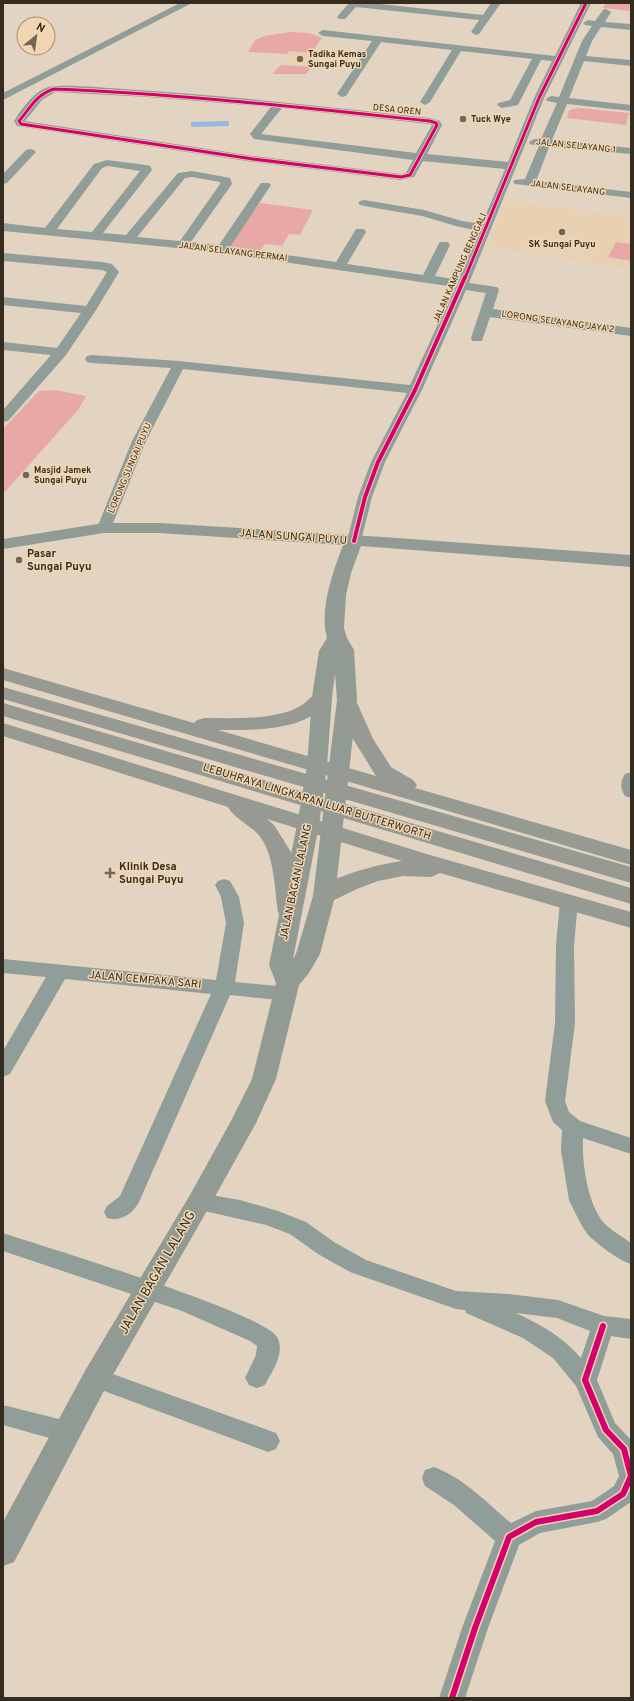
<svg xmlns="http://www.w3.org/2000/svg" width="634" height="1701" font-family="Overpass,sans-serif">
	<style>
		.built { fill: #e8d0b2 }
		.green { fill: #e8a9a6 }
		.water { fill: #96b9e4 }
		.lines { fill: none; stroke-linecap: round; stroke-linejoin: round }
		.minor { fill: #919d98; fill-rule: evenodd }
		.secondary { fill: #919b93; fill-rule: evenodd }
		.motorway { fill: #969a92; fill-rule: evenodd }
		.cycleway-far2-casing { stroke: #f0d6b3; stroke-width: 4.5 }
		.cycleway-far1-casing { stroke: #f0d6b3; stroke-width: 6 }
		.cycleway-casing { stroke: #f0d6b3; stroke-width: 9 }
		.cycleway-far2 { stroke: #d6006c; stroke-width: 3 }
		.cycleway-far1 { stroke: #d6006c; stroke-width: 4 }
		.cycleway { stroke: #d6006c; stroke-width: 6 }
		.poi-dot { fill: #726657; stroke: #f0d6b3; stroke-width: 1.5 }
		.labels { text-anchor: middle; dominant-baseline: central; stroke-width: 3; stroke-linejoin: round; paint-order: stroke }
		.far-poi-label { font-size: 9px; font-weight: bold; fill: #352b1e; stroke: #f0d6b3; text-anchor: start }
		.far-street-label { font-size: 9px; fill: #352b1e; stroke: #f0d6b3 }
		.street-label { font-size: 11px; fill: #352b1e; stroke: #f0d6b3 }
		.poi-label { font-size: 11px; font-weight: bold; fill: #352b1e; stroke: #f0d6b3; text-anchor: start }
		.near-street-label { font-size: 13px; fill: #352b1e; stroke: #f0d6b3 }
	</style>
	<rect width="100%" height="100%" fill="#e2d4c1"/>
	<g class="built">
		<path d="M289 51 320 54 312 67 281 65Z"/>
		<path d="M506 201 631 216V269L487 247Z"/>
	</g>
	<g class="green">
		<path d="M606 3H631V11L603 8Z"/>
		<path d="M290 32 308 33 322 37 312 53 289 51 287 54 248 52 255 40 265 36Z"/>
		<path d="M281 65 312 67 306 74H272Z"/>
		<path d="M579 108 629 113 626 125 567 118 569 110Z"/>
		<path d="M260 203 313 210 300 235 289 234 282 246 265 244 259 252 232 248 229 244Z"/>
		<path d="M616 242 631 244V261L608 257Z"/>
		<path d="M55 390 86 396 78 410 3 494V429L39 391Z"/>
	</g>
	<path class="water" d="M229 121V126L191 127V122Z"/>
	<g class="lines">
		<g class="minor">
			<path d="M180 3H192L3 100V93Z"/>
			<path d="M349 3H371L483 15 491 3H501L479 34 476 35 471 32 479 20 356 7 345 19H339L337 17Z"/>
			<path d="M581 3H591L544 98 469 283 497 287 499 290 493 309 631 328V336L490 317 482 341H472L471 338 486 293 466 290 422 390 385 462 372 497 361 541 359 544 354 545 349 544 347 541 358 497 371 462 407 393 183 369 146 441 111 528 109 531 104 532 99 531 97 528 132 441 171 368 92 363 87 362 85 359 87 356 92 355 179 361 410 385 455 287 208 251 3 231V223L45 228 94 164 107 160 146 165 150 166 152 170 103 233 126 235 178 173 192 171 230 178 232 184 191 242 219 245 261 183H269L271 185 230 247 336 262 356 229H364L366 232 347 264 423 275 438 245 440 242H448L450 245 435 276 458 280 479 231 456 226 422 216 364 206 360 205 358 203 360 201 364 200 424 210 462 221 482 224 505 169 423 161 414 177 401 180 253 162 17 126 14 121C21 110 32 94 45 88 59 83 105 88 123 89 226 95 328 107 430 118L440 121 442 125 427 154 508 162 534 98 552 61 541 60 518 105 502 108 497 105 498 103 510 100 532 59 461 51 430 102 425 105 420 102 452 50 381 42 346 96 342 97 337 94 372 41 323 36 318 33 323 30 555 56ZM55 92 148 97 271 107 250 134 254 139 413 160 406 173 401 174 253 156 25 121 42 100ZM282 108 429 124 432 125 416 153 261 134ZM108 166 140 171 92 232 57 229 102 168ZM192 177 220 182V184L180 241 137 237 185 178Z"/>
			<path d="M606 9 611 12 605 22 631 24V30L601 27 592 41 586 56 631 60V66L584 61 569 98 631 105V111L567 104 552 140 631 148V154L549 147 536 181 631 192V198L515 184 513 182 515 180 525 179 539 146 530 144 529 142 534 139H541L557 103 547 101 546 99 551 96 559 97 582 41 592 26 585 25 583 23 588 20 595 21 603 10Z"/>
			<path d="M30 149 34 150 36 152 34 154 7 183 3 184V174L26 150Z"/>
			<path d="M3 253 102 262 112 264 119 272 96 310 66 355 8 421 3 422V410L51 355 3 350V342L57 348 81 313 3 305V297L86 306 107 272 102 270 3 261Z"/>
			<path d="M631 772V798L625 796C620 789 620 781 625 774Z"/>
			<path d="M224 879 230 881 239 897 244 923 235 982 287 987 294 989 297 994 294 999 287 1001 230 995 139 1202C133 1214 120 1222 107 1218L104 1212 107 1206 120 1196 211 994 65 979 10 1074 3 1077V1051L46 977 3 973V959L216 980 226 923 221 897 215 885 218 881Z"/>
			<path d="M569 896 576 897 578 902 574 945 575 1023 565 1101 569 1112 580 1121 631 1138V1154L583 1138C582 1163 587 1202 603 1222 610 1230 623 1237 631 1243V1264C618 1260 599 1245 589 1236 582 1228 574 1210 569 1200L561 1151 562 1130 553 1122 545 1101 555 1023 556 945 560 902 562 897Z"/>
			<path d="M199 1193 240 1200 278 1211 306 1222 334 1242 366 1260 456 1291 509 1294 558 1300 604 1316 631 1319V1339L611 1336 597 1380 615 1423 631 1440V1502L606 1519 597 1522 540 1533 519 1545 488 1628 465 1698H439L462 1628 495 1541 454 1505 425 1486 422 1478 425 1470 434 1467C464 1478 487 1503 511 1523L536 1511 592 1501 614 1486 619 1476 613 1454 598 1437 576 1386 553 1358 523 1338 466 1313 465 1310 456 1309 350 1272 318 1254 290 1234 266 1225 191 1208 188 1202 191 1196ZM516 1313 557 1318 590 1331 581 1358C562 1336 541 1325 516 1313Z"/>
			<path d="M3 1233C42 1246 264 1313 277 1337 286 1353 272 1371 265 1385L257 1388 249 1385 245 1378 256 1355 257 1346 250 1341 182 1311 3 1251Z"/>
			<path d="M96 1368 276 1433 280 1441 276 1449 268 1452 88 1385 84 1378 88 1371Z"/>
			<path d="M3 1405 67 1421 75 1425 79 1432 75 1439 67 1443 3 1425Z"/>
		</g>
		<path class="secondary" d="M104 523H159L383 537 631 555V567L361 546 351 573 346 595 344 628 347 638 354 650 357 700 335 896 320 954 309 973 299 985 276 1079 256 1123 208 1209 106 1387 14 1562 3 1566V1522L86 1369 190 1195 231 1121 252 1079 276 983 269 965 297 825 307 766 312 697 319 651 327 638C319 609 333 572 343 545L159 533H104L3 549V539ZM335 674 337 700 313 896 296 954 293 959 319 825 327 766 332 697Z"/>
		<g class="motorway">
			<path d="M3 668 194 723 197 720 204 718C232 718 263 720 290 711 295 709 301 706 306 702 314 695 317 690 329 693L332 697C309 732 256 730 218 730L376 776 353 739 337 700 340 696 347 694 354 696 373 739 391 767 413 780 417 785 415 788 631 850V865L3 680Z"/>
			<path d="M3 687 631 867V883L3 699Z"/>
			<path d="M3 703 631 888V904L3 716Z"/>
			<path d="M3 723 430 855 631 912V928L440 873 431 877 403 876 378 881 357 889 332 901 324 904 316 901 313 896C324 877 380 864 402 861L267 819 274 825 291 852 300 912 297 918 289 920 281 918 278 912C274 887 275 854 258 834 249 825 234 818 228 807L3 736Z"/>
		</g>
		<defs>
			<g id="cycleway-far2">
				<path d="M54 89C180 94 305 108 430 121L436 123 437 125 410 175 401 177 253 159 21 124 19 121C30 108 37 94 54 89Z"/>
				<path d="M465 278 539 98 586 3"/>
			</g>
			<path id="cycleway-far1" d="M354 541 365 497 378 462 415 390 465 277"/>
			<path id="cycleway" d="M452 1698 475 1628 509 1537 536 1522 597 1511 623 1494 631 1476 624 1449 606 1430 585 1380 603 1326"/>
		</defs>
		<use href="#cycleway-far2" class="cycleway-far2-casing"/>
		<use href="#cycleway-far1" class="cycleway-far1-casing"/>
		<use href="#cycleway" class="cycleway-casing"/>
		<use href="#cycleway-far2" class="cycleway-far2"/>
		<use href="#cycleway-far1" class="cycleway-far1"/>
		<use href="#cycleway" class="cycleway"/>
	</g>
	<g class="poi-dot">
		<circle cx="300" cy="59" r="4"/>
		<circle cx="463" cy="119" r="4"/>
		<circle cx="562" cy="232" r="4"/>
		<circle cx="26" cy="475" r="4"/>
		<circle cx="19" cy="560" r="4"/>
		<path d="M108 867h4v4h4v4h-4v4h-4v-4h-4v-4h4z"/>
	</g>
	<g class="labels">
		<g class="far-poi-label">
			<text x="308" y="54">Tadika Kemas<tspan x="308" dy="10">Sungai Puyu</tspan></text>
			<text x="471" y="119">Tuck Wye</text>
			<text x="562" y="244" text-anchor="middle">SK Sungai Puyu</text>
			<text x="34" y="470">Masjid Jamek<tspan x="34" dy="10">Sungai Puyu</tspan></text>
		</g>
		<g class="far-street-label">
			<text transform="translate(397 110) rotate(6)">DESA OREN</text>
			<text transform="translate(576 146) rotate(6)">JALAN SELAYANG 1</text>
			<text transform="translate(568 188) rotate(7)">JALAN SELAYANG</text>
			<text transform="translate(233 252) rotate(7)">JALAN SELAYANG PERMAI</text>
			<text transform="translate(460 268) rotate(-66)">JALAN KAMPUNG BENGGALI</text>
			<text transform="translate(558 322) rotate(8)">LORONG SELAYANG JAYA 2</text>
			<text transform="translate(130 468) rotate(-67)">LORONG SUNGAI PUYU</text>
		</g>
		<g class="street-label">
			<text transform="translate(293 537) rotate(4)">JALAN SUNGAI PUYU</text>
			<text transform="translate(317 802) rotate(17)">LEBUHRAYA LINGKARAN LUAR BUTTERWORTH</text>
			<text transform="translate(296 882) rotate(-78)">JALAN BAGAN LALANG</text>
			<text transform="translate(145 980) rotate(5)">JALAN CEMPAKA SARI</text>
		</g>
		<g class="poi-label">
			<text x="27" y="554">Pasar<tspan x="27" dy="13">Sungai Puyu</tspan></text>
			<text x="119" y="867">Klinik Desa<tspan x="119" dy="13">Sungai Puyu</tspan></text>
		</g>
		<g class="near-street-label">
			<text transform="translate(158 1273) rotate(-60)">JALAN BAGAN LALANG</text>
		</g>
	</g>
	<rect width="634" height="1701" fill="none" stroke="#352b1e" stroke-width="8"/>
	<g transform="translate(36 36) rotate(29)"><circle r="19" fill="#f0d6b3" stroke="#a59277"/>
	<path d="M0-3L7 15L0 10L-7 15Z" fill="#726657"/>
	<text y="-6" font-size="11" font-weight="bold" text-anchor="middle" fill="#352b1e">N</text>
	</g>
</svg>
